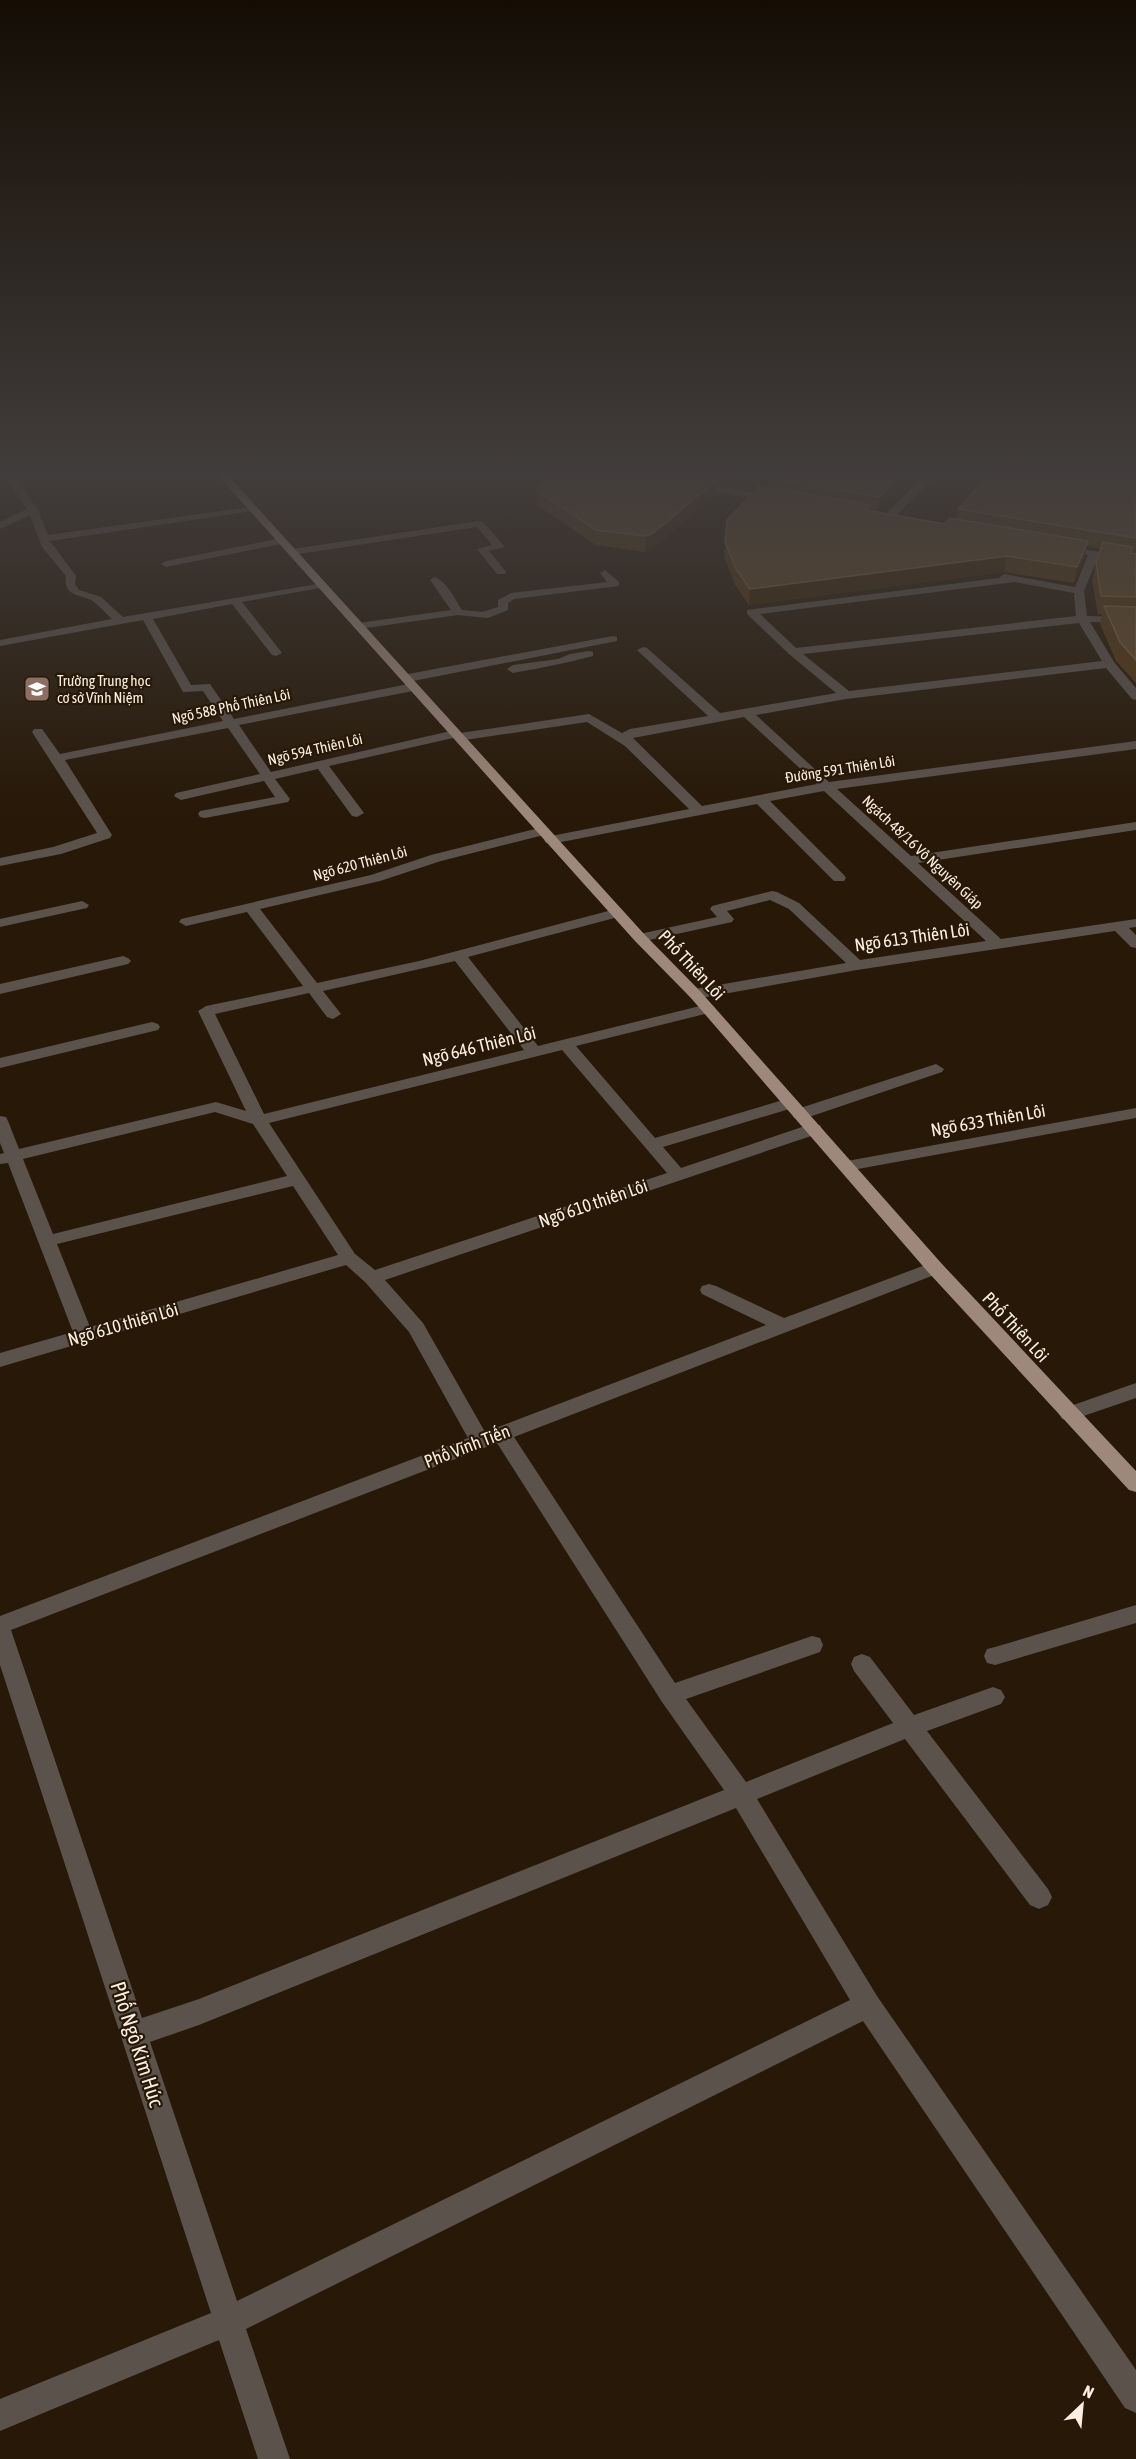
<svg xmlns="http://www.w3.org/2000/svg" width="1136" height="2459" font-family="'Asap Condensed',sans-serif">
	<style>
		.lines { fill: none; stroke-linecap: round; stroke-linejoin: round }
		.minor { fill: #5c524c; fill-rule: evenodd }
		.major { fill: #9e887c; fill-rule: evenodd }
		.wall { fill: #553712 }
		.shaded-wall { fill: #3b2204 }
		.building { fill: #664b28; stroke: #7e6446; stroke-width: 1.5 }
		.labels { text-anchor: middle; dominant-baseline: central; stroke-width: 4.5; stroke-linejoin: round; paint-order: stroke }
		.far-poi-label { font-size: 15px; fill: #fbefe4; stroke: #271807; text-anchor: start }
		.far-street-label { font-size: 15px; fill: #fbefe4; stroke: #271807 }
		.street-label { font-size: 18px; fill: #fbefe4; stroke: #271807 }
		.near-street-label { font-size: 21px; fill: #fbefe4; stroke: #271807 }
	</style>
	<rect width="100%" height="100%" fill="#271807"/>
	<g class="lines">
		<g class="minor">
			<path d="M2 472H12L38 510 48 535 257 506V510L253 511 50 541 76 576 75 584 79 590 101 597 123 617 324 583V587L320 588 242 602 282 653 276 656 272 655 232 604 153 619 191 685 210 684 234 719 413 683 419 687 413 691 239 725 271 772 455 730 460 733 589 714 622 733 630 729 708 716 639 652 637 650 643 647 647 648 720 713 836 693 789 654 747 614V610L999 578 1004 574 1075 587 1088 555 1060 550V546L1136 557V563L1098 557 1084 591 1087 616 1136 617V623L1090 622 1114 662 1136 688V700L1132 699 1106 668 846 699 756 715 829 782 1136 741V749L837 789 911 856 1136 822V830L918 863 1001 939 1136 919V927L1129 928 1136 935V948L1131 947 1115 931 857 970 695 999 690 997 687 994 695 989 846 963 789 909 770 900 727 911 734 919 732 922 640 942 633 938 635 935 717 917 710 909 712 906 772 891 777 892 799 903 860 960 986 941 824 791 770 801 844 875 846 878 844 881H834L757 804 551 844 546 843 544 840 551 836 689 809 625 746 587 722 458 741 453 738 329 766 364 813 357 817 352 816 318 769 275 779 290 799 288 802 205 818 200 817 198 814 200 811 275 797 264 781 181 800 174 796 176 793 260 774 228 728 65 760 112 835 110 838 61 854 0 866V858L53 847 97 833 32 732 34 729H42L60 754 223 721 203 691 183 692 143 620 0 646V640L112 619C106 614 101 607 94 602 81 593 63 598 66 576L42 547 30 515 0 529V522L27 509ZM1015 582 1074 593 1076 616 796 648 760 614ZM1079 623 1102 661 849 691 803 654ZM744 717 817 784 702 806 633 738Z"/>
			<path d="M317 472 310 476 305 473 306 472Z"/>
			<path d="M928 472H939L892 520H884V516Z"/>
			<path d="M694 482 773 496 778 499 773 502 691 487V483Z"/>
			<path d="M479 521 483 522 505 547 489 551 506 572 505 574H497L477 549 492 545 477 527 292 555 287 552 292 549Z"/>
			<path d="M282 538 287 541 286 543 166 567 161 564 166 561Z"/>
			<path d="M605 570 619 582V586L514 599 508 603V610L488 618 458 615 359 629 353 626 359 623 451 610 430 580 435 577C447 582 455 599 462 610L482 612 498 607V600L511 593 607 582 600 573Z"/>
			<path d="M613 636 617 637V641L408 682 402 678 408 674Z"/>
			<path d="M589 651 593 652V656C566 663 541 668 513 673L507 669 513 665 558 659 570 654Z"/>
			<path d="M543 827 548 828 550 831 548 834 441 861 380 881 260 909 317 983 419 961 612 910H622L624 913 622 916 468 957 538 1046 708 1004 713 1006 716 1009 713 1012 576 1046 655 1138 790 1098 798 1103 796 1107 663 1147 681 1168 808 1125H820L822 1129 820 1133 385 1280 423 1323 485 1432 766 1325 702 1294 700 1290 702 1286 709 1284 716 1286 784 1318 928 1264 935 1262 942 1264 944 1268 942 1272 514 1437 675 1683 812 1636 820 1638 823 1645 820 1652 686 1699 746 1782 893 1723 854 1671 851 1664 854 1657 862 1654 870 1657 914 1715 993 1687 1001 1690 1005 1697 1001 1704 927 1731 1048 1889 1052 1897 1048 1905 1039 1909 1030 1905 905 1739 757 1799 877 1996 1136 2370V2413L1125 2408 863 2021 246 2329 290 2459H258L219 2340 0 2431V2399L211 2313 0 1665V1616L468 1438 409 1332 365 1282 346 1265 0 1367V1353L73 1332 8 1163 0 1164V1154L4 1153 0 1143V1116L6 1117 8 1121 19 1149 216 1102 246 1111 198 1011 206 1006 303 986 247 912 186 926 179 922 181 919 371 875 431 855ZM455 961 524 1050 264 1114 215 1014 309 993 327 1017 333 1019 341 1014 323 991ZM562 1050 667 1173 375 1270 355 1254 269 1123ZM215 1112 253 1124 287 1176 53 1234 23 1159ZM293 1186 338 1255 90 1327 57 1244ZM497 1443 662 1702 724 1790 199 1999 142 2018 11 1630ZM736 1808 850 2000 237 2301 150 2042 199 2025Z"/>
			<path d="M82 901 89 905 87 908 0 927V919Z"/>
			<path d="M123 956 128 958 131 961 128 964 0 994V984Z"/>
			<path d="M152 1022 158 1024 160 1027 158 1030 0 1068V1058Z"/>
			<path d="M936 1064 944 1069 942 1072 806 1118H794L792 1114 794 1110Z"/>
			<path d="M1136 1108V1118L847 1171 841 1170 838 1166 841 1162 847 1161Z"/>
			<path d="M1136 1383V1398L1069 1421 1062 1419 1059 1414 1062 1409Z"/>
			<path d="M1136 1605V1623L995 1665 987 1663 984 1656 987 1649 995 1647Z"/>
		</g>
		<path class="major" d="M215 472H225L645 935 700 991 942 1264 1136 1471V1492L1129 1490 928 1272 690 997 635 941Z"/>
	</g>
	<g class="wall">
		<path d="M557 472H742L726 485 717 484 716 494 651 550 645 552 596 545 537 505 536 490Z"/>
		<path d="M774 472H915L877 511 870 510V511L945 524 957 519 958 509 991 472H1136V683L1116 661 1100 624 1102 614H1098L1092 581 1096 563 1101 549 1087 546 1085 557 1074 583 1004 572 749 605 735 585 724 557 725 542 767 488 768 478Z"/>
	</g>
	<g class="shaded-wall">
		<path d="M727 472H742L726 485Z"/>
		<path d="M903 472H915L877 511 879 497Z"/>
		<path d="M717 480 716 494 651 550 645 552V536Z"/>
		<path d="M1088 541 1085 557 1074 583 1077 567Z"/>
		<path d="M1007 556 1004 572 749 605 750 589Z"/>
	</g>
	<g class="building">
		<path d="M557 472H672L717 480 652 534 645 536 596 530 536 490Z"/>
		<path d="M774 472H903L879 497 768 478Z"/>
		<path d="M991 472H1027L1035 473 1033 472H1136V538L958 509Z"/>
		<path d="M760 486 871 505 865 510 945 524 950 518 1088 541 1077 567 1007 556 750 589 736 569 725 542 727 520Z"/>
		<path d="M1103 542 1133 547 1130 553 1136 554V597L1101 596 1096 563Z"/>
		<path d="M1104 606 1136 607V660L1120 642Z"/>
	</g>
	<linearGradient id="sky" x2="0" y2="1"><stop stop-color="#150d04"/><stop offset="0.58" stop-color="#413d3c"/><stop offset="1" stop-color="#413d3c" stop-opacity="0"/></linearGradient>
	<rect width="1136" height="816" fill="url(#sky)"/>
	<defs>
		<symbol id="school-square" viewBox="-11 -11 22 22"><rect x="-9" y="-9" width="18" height="18" rx="4" fill="#8d6e63" stroke="#271807"/><path d="M0-5L7-2L0 1L-7-2ZM-4 1L0 2.5L4 1V4Q0 6-4 4Z" fill="#fff"/></symbol>
	</defs>
	<g fill-rule="evenodd">
		<use href="#school-square" x="22" y="674" width="30" height="30"/>
	</g>
	<g class="labels">
		<g class="far-poi-label">
			<text x="57" y="680">Trường Trung học<tspan x="57" dy="17">cơ sở Vĩnh Niệm</tspan></text>
		</g>
		<g class="far-street-label">
			<text transform="translate(231 706) rotate(-12)">Ngõ 588 Phố Thiên Lôi</text>
			<text transform="translate(315 749) rotate(-13)">Ngõ 594 Thiên Lôi</text>
			<text transform="translate(840 769) rotate(-9)">Đường 591 Thiên Lôi</text>
			<text transform="translate(923 852) rotate(43)">Ngách 48/16 Vô Nguyên Giáp</text>
			<text transform="translate(360 863) rotate(-15)">Ngõ 620 Thiên Lôi</text>
		</g>
		<g class="street-label">
			<text transform="translate(912 937) rotate(-8)">Ngõ 613 Thiên Lôi</text>
			<text transform="translate(692 965) rotate(47)">Phố Thiên Lôi</text>
			<text transform="translate(479 1046) rotate(-14)">Ngõ 646 Thiên Lôi</text>
			<text transform="translate(988 1120) rotate(-10)">Ngõ 633 Thiên Lôi</text>
			<text transform="translate(593 1203) rotate(-19)">Ngõ 610 thiên Lôi</text>
			<text transform="translate(123 1324) rotate(-16)">Ngõ 610 thiên Lôi</text>
			<text transform="translate(1016 1327) rotate(47)">Phố Thiên Lôi</text>
			<text transform="translate(467 1446) rotate(-21)">Phố Vĩnh Tiến</text>
		</g>
		<g class="near-street-label">
			<text transform="translate(138 2044) rotate(72)">Phố Ngô Kim Húc</text>
		</g>
	</g>
	<g transform="translate(1082 2405) rotate(26)" stroke="#271807" stroke-width="4.5" paint-order="stroke">
	<path d="M0-4.5L10 22L0 15L-10 22Z" fill="#fbefe4"/>
	<text y="-9" font-size="16" font-weight="bold" text-anchor="middle" fill="#fbefe4">N</text>
	</g>
</svg>
